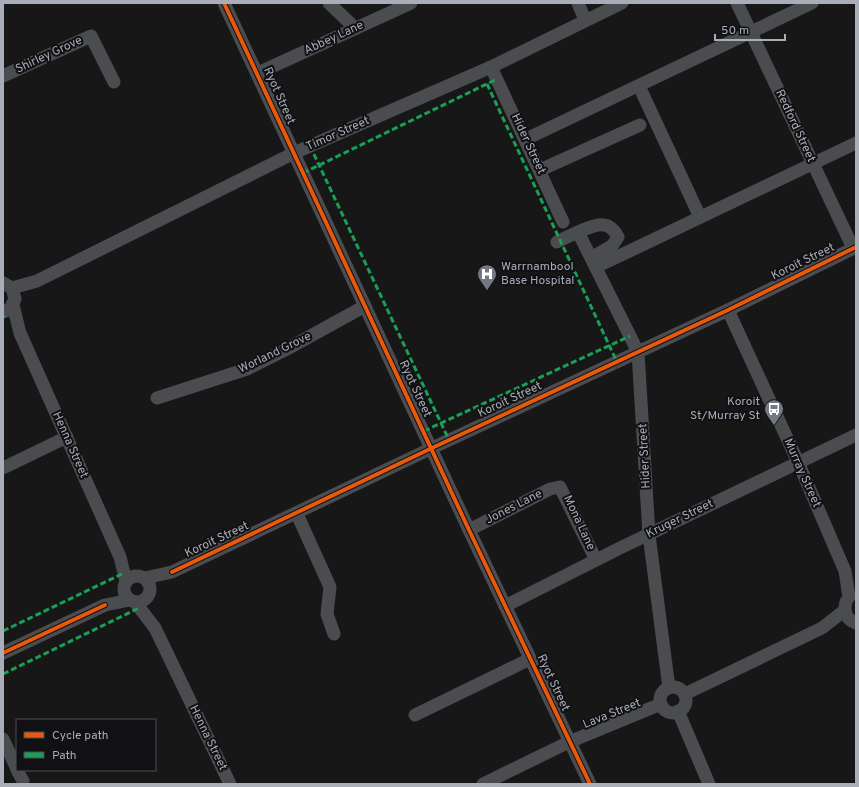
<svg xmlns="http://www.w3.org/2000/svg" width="859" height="787" font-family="Overpass,sans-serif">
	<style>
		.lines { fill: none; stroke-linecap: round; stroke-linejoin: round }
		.minor { stroke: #4b4c50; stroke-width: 13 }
		.quiet { stroke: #1a9f57; stroke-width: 3; stroke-dasharray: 6 3; stroke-linecap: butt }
		.cycleway-casing { stroke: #111113; stroke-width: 6 }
		.cycleway { stroke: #e8590c; stroke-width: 4 }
		.labels { text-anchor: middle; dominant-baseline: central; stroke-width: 4; stroke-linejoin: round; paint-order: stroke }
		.street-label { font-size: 12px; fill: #a8adb8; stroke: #111113 }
		.poi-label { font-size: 12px; fill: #a8adb8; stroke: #111113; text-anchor: start }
	</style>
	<rect width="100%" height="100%" fill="#171717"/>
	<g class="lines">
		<g class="minor">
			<path d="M224 3 469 530 590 784"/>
			<path d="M329 3 355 28"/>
			<path d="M578 3 585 20"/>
			<path d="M737 3 853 248"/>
			<path d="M491 67 563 222"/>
			<path d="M258 73 411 3"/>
			<path d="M3 76 91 36 114 82"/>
			<path d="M639 86 700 217"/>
			<path d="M526 139 812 3"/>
			<path d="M540 170 640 125"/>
			<path d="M581 238 638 352 649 535 669 688"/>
			<path d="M557 242C567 237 594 223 604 225 611 226 615 231 618 237L612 246 591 258"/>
			<path d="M596 267 856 143"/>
			<path d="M3 283 12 288 15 299 10 309 3 312"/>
			<path d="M12 288 37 281 294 153 491 67 622 3"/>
			<path d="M13 305 20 333 120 557 126 581"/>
			<path d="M728 310 798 462 845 571 849 597"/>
			<path d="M157 398 247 369 287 349 365 306"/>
			<path d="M3 468 67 437"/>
			<path d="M297 514 330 587 327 614 334 634"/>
			<path d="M469 530 550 489 560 487 596 560"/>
			<circle cx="137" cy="589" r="13"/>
			<path d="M145 578 172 572 432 448 728 310 856 247"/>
			<path d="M135 602 155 628 230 784"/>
			<path d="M846 602C843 612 847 620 856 623"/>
			<path d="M505 606 620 548 856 435"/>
			<path d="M3 653 105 605 130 600"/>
			<circle cx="673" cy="700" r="13"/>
			<path d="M685 694 822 628 845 610"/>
			<path d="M678 711 709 784"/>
			<path d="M415 715 530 659"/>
			<path d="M3 739 17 769"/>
			<path d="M17 770 23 781"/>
			<path d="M483 784 569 742 661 704"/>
		</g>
		<g class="quiet">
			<path d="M487 84 617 362"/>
			<path d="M310 146 449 440"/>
			<path d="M303 173 497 79"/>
			<path d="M3 317 5 316"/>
			<path d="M424 431 630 336"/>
			<path d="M3 631 124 573"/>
			<path d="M3 674 139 608"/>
		</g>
		<defs>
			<g id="cycleway">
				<path d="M224 3 469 530 590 784"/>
				<path d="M172 572 432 448 728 310 856 247"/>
				<path d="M3 653 105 605"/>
			</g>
		</defs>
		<use href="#cycleway" class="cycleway-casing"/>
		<use href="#cycleway" class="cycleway"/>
	</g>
	<defs>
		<symbol id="hospital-pin" viewBox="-11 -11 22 30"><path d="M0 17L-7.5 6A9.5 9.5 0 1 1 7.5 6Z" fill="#757880" stroke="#111113"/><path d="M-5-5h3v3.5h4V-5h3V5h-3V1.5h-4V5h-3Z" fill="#fff"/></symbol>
		<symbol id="bus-pin" viewBox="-11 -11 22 30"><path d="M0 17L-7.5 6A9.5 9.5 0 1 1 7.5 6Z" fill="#757880" stroke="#111113"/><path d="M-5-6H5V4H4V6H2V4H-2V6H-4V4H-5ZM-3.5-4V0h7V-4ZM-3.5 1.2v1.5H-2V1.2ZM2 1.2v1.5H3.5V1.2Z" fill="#fff"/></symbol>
	</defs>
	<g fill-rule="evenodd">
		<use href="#hospital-pin" x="476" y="263" width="22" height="30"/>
		<use href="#bus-pin" x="763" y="398" width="22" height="30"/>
	</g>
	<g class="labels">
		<g class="street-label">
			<text transform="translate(334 38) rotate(-25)">Abbey Lane</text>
			<text transform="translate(49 55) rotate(-25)">Shirley Grove</text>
			<text transform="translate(279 96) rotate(66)">Ryot Street</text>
			<text transform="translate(795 126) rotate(65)">Redford Street</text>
			<text transform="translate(338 134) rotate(-24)">Timor Street</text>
			<text transform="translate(528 144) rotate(65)">Hider Street</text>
			<text transform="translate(803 262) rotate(-26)">Koroit Street</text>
			<text transform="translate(275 353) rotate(-26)">Worland Grove</text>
			<text transform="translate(415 389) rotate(65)">Ryot Street</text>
			<text transform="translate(510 400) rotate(-25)">Koroit Street</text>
			<text transform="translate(70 445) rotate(66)">Henna Street</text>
			<text transform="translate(645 456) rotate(-93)">Hider Street</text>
			<text transform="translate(802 473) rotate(66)">Murray Street</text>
			<text transform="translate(514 507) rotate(-27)">Jones Lane</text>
			<text transform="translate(680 519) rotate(-26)">Kruger Street</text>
			<text transform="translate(579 523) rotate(65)">Mona Lane</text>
			<text transform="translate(217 540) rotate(-25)">Koroit Street</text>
			<text transform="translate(553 683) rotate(65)">Ryot Street</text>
			<text transform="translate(612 714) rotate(-22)">Lava Street</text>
			<text transform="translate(208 738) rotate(64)">Henna Street</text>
		</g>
		<g class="poi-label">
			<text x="501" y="267">Warrnambool<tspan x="501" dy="14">Base Hospital</tspan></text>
			<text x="760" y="402" text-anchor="end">Koroit<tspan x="760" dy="14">St/Murray St</tspan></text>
		</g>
	</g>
	<rect width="859" height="787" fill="none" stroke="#a8adb8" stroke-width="8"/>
	<rect x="16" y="719" width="140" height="52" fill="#111113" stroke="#4d4f55"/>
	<rect x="24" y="732" width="20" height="6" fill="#e8590c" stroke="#4d4f55"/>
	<text x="52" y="739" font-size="12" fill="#a8adb8">Cycle path</text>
	<rect x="24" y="752" width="20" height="6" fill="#1a9f57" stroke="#4d4f55"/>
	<text x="52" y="759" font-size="12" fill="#a8adb8">Path</text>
	<path d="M715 34v6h70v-6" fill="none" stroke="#a8adb8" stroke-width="2"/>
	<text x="721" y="34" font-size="12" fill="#a8adb8" stroke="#111113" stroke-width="3" paint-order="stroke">50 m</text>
</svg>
